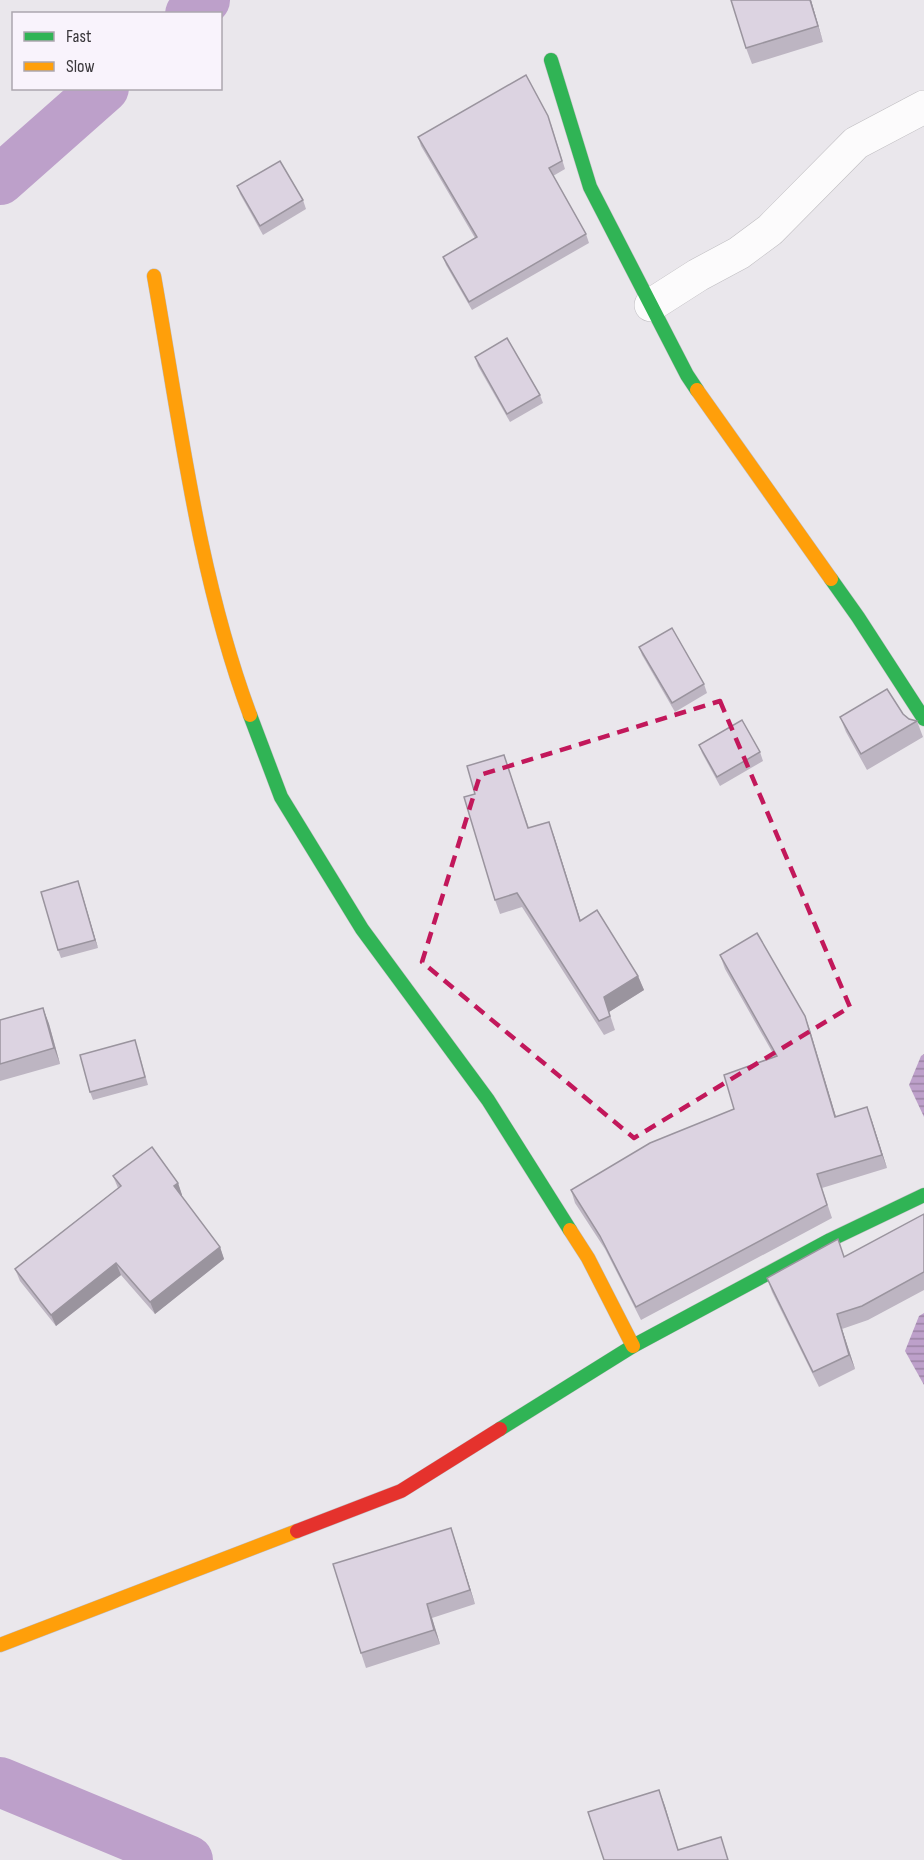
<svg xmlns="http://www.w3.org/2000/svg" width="924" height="1860" font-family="'Sofia Sans Condensed',sans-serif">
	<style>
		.water { fill: url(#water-rules) }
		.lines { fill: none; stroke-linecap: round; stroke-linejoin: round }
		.canal { stroke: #bda0ca; stroke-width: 50 }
		.street-casing { stroke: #bfbdc1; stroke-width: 34 }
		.fast-casing { stroke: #bfbdc1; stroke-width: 15 }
		.slow-casing { stroke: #bfbdc1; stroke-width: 15 }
		.jam-casing { stroke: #bfbdc1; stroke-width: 15 }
		.street { stroke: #fcfbfc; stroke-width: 33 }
		.fast { stroke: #30b455; stroke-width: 14 }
		.slow { stroke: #ff9f0a; stroke-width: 14 }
		.jam { stroke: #e5322d; stroke-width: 14 }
		.wall { fill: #bdb5c2 }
		.shaded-wall { fill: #9a949e }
		.building { fill: #dcd3e1; stroke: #9a949e; stroke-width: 1.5 }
		.marked { fill: none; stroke: #c2185b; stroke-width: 4.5; stroke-dasharray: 12 8; stroke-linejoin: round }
	</style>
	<defs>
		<pattern id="water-rules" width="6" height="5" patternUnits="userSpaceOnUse" patternTransform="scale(1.5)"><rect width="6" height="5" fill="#bda0ca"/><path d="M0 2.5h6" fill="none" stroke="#9b83a5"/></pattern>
	</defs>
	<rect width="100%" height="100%" fill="#eae7ec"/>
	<g class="water">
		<path d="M924 1054V1117L909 1085 921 1056Z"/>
		<path d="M924 1313V1385L905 1351 919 1316Z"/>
	</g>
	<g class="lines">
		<g class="canal">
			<path d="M190 14 205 0"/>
			<path d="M0 180 104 88"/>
			<path d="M0 1782 188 1860"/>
		</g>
		<defs>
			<path id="street" d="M651 305 698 275 739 253 770 230 856 143 924 107"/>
			<g id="fast">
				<path d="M551 60 590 187 687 375 697 390"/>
				<path d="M831 579 858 617 924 719"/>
				<path d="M250 715 281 797 362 929 488 1100 570 1230"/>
				<path d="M500 1429 633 1346 830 1240 924 1195"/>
			</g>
			<g id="slow">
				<path d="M154 276C180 422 198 575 250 715"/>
				<path d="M697 390 831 579"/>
				<path d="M570 1230 588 1258 633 1346"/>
				<path d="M0 1645 297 1531"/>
			</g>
			<path id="jam" d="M297 1531 401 1491 500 1429"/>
		</defs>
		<use href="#street" class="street-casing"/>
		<use href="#fast" class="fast-casing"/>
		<use href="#slow" class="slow-casing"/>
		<use href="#jam" class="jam-casing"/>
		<use href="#street" class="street"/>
		<use href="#fast" class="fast"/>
		<use href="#slow" class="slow"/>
		<use href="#jam" class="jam"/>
	</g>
	<g class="wall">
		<path d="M811 0 823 42 752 64 746 48Z"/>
		<path d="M551 124 565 169 553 176 586 234 589 243 472 310 446 265 443 257 475 238 421 146 418 137Z"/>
		<path d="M237 186 303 200 306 209 263 235 240 194Z"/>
		<path d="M475 357 540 395 543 403 510 422 478 366Z"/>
		<path d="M639 647 704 684 707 693 675 712 642 655Z"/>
		<path d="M903 714 909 719 917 721 923 737 867 770 846 732 840 717Z"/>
		<path d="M699 745 760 752 763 761 720 786 702 753Z"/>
		<path d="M504 755 529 828 554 836 581 921 638 976 644 990 609 1012 615 1030 604 1035 522 907 500 914 495 900 475 794Z"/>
		<path d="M78 881 98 948 61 958 58 950Z"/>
		<path d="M720 955 805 1016 836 1117 872 1121 887 1168 822 1188 832 1218 641 1320 605 1249 575 1203 571 1190 734 1109 775 1057 725 969Z"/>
		<path d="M43 1008 49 1024 60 1064 0 1081V1020Z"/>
		<path d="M138 1049 148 1085 93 1100 90 1092Z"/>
		<path d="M113 1176 178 1183 182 1195 181 1196 220 1247 224 1259 155 1314 121 1275 56 1326 20 1281 15 1269 118 1188Z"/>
		<path d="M924 1214V1290L868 1320 842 1329 855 1369 819 1387 772 1292 767 1278 845 1257Z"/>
		<path d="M456 1543 475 1604 432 1618 440 1644 366 1668 361 1653Z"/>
	</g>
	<g class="shaded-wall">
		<path d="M810 0H811L823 42 818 26Z"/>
		<path d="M549 822 554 836 585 935 580 921Z"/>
		<path d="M78 881 81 890 98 948 95 940Z"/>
		<path d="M638 976 644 990 609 1012 615 1030 604 997Z"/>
		<path d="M43 1008 49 1024 60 1064 54 1048Z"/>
		<path d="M805 1016 810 1030 840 1130 835 1117Z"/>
		<path d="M867 1107 872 1121 887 1168 882 1155Z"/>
		<path d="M178 1183 182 1195 178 1198 174 1186Z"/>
		<path d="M220 1247 224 1259 155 1314 150 1302Z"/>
		<path d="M116 1263 121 1275 56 1326 51 1315Z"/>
		<path d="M837 1314 842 1329 855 1369 849 1355Z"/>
		<path d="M451 1528 456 1543 475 1604 470 1590Z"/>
		<path d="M427 1604 432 1618 440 1644 434 1630Z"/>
		<path d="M659 1790 665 1806 681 1860 678 1850Z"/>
	</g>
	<g class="building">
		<path d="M731 0H810L818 26 746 48Z"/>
		<path d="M526 75 548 116 562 161 549 168 586 234 469 302 443 257 477 237 418 137Z"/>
		<path d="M280 161 303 200 260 226 237 186Z"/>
		<path d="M507 338 540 395 507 414 475 357Z"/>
		<path d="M672 628 704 684 672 703 639 647Z"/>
		<path d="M887 689 903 714 909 719 917 721 861 754 840 717Z"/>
		<path d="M742 720 760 752 717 777 699 745Z"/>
		<path d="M504 755 528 828 549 822 580 921 597 910 638 976 604 997 610 1016 599 1021 517 893 495 900 464 797 475 794 467 766Z"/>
		<path d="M78 881 95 940 58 950 41 892Z"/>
		<path d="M757 933 805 1016 835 1117 867 1107 882 1155 817 1174 827 1205 636 1307 600 1236 571 1190 650 1143 734 1109 724 1075 777 1056 720 955Z"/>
		<path d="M43 1008 54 1048 0 1064V1020Z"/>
		<path d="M135 1040 145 1077 90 1092 80 1055Z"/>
		<path d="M152 1147 178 1183 174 1186 220 1247 150 1302 116 1263 51 1315 15 1269 121 1186 113 1176Z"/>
		<path d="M924 1214V1272L862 1306 837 1314 849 1355 813 1372 767 1278 838 1239 844 1257Z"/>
		<path d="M451 1528 470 1590 427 1604 434 1630 361 1653 333 1564Z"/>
		<path d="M659 1790 678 1850 721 1837 728 1860H604L588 1812Z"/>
	</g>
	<path class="marked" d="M720 701 850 1007 634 1138 422 962 480 775Z"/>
	<rect x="12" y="12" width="210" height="78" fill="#f9f3fc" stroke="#aca7ae" stroke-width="1.5"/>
	<rect x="24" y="32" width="30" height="9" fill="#30b455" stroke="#aca7ae" stroke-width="1.5"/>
	<text x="66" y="42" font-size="18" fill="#39363a">Fast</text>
	<rect x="24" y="62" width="30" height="9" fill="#ff9f0a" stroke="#aca7ae" stroke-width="1.5"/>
	<text x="66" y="72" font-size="18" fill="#39363a">Slow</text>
</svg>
